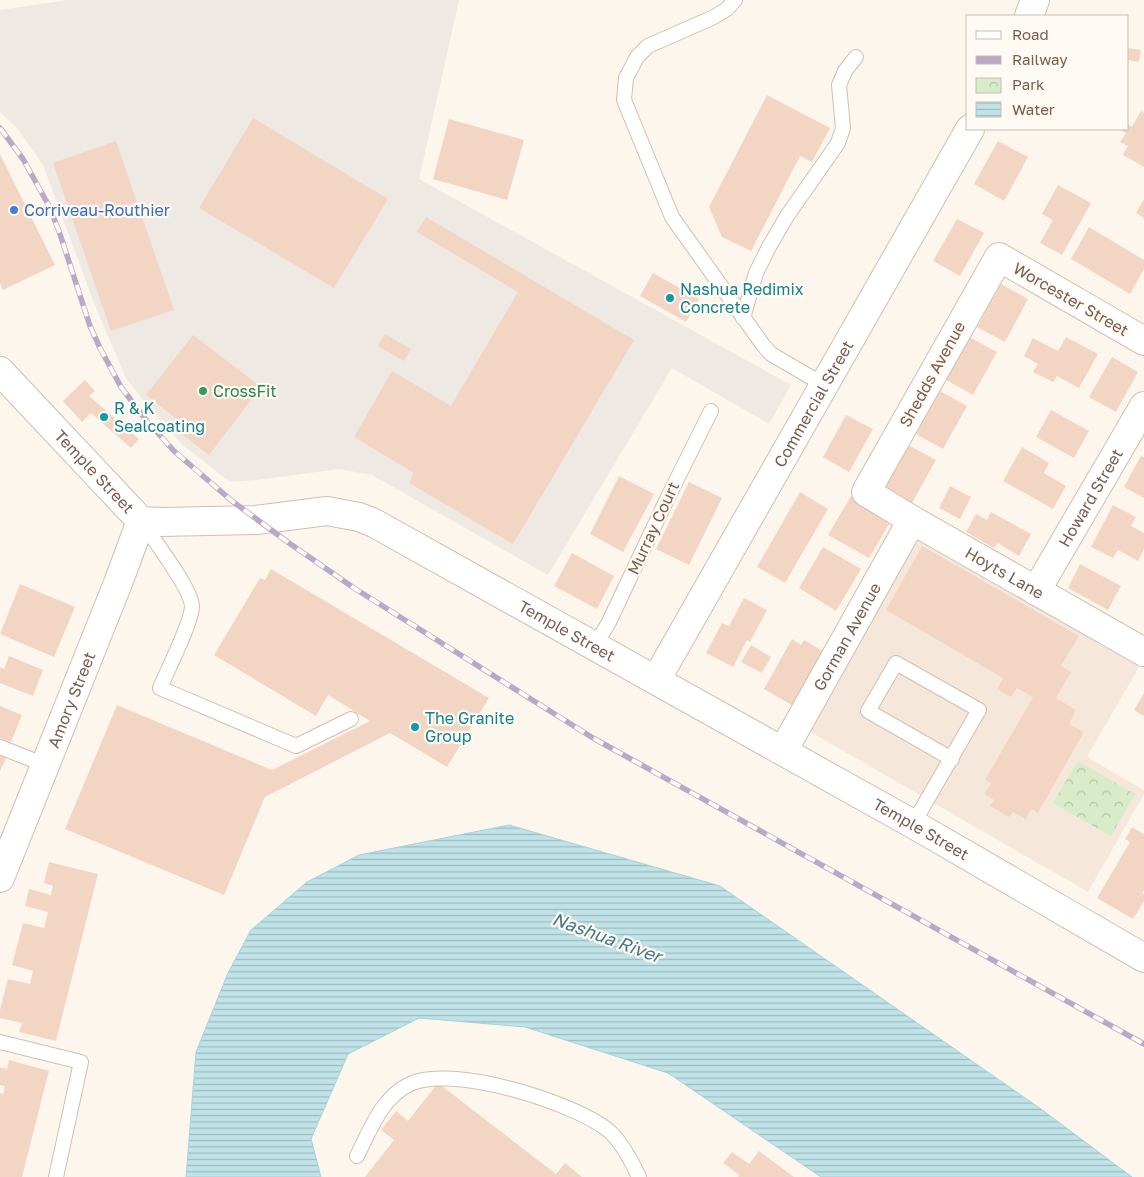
<svg xmlns="http://www.w3.org/2000/svg" width="1144" height="1177" font-family="'Golos Text',sans-serif">
	<style>
		.residential { fill: #f5e8da }
		.industrial { fill: #efe9e4 }
		.park { fill: url(#park-crowns) }
		.water { fill: url(#water-rules); stroke: #a5d3da }
		.building { fill: #f3d5c3 }
		.lines { fill: none; stroke-linecap: round; stroke-linejoin: round }
		.lane-casing { stroke: #d1beb0; stroke-width: 16 }
		.street-casing { stroke: #d1beb0; stroke-width: 30 }
		.lane { stroke: #fff; stroke-width: 14 }
		.street { stroke: #fff; stroke-width: 28 }
		.rail-casing { stroke: #b9a8c9; stroke-width: 5.5 }
		.rail { stroke: #fffaf3; stroke-width: 4; stroke-dasharray: 11; stroke-linecap: butt }
		.shop-dot { fill: #3f7fe0; stroke: #fffaf3; stroke-width: 2 }
		.culture-dot { fill: #0f9aa8; stroke: #fffaf3; stroke-width: 2 }
		.leisure-dot { fill: #2e9e5b; stroke: #fffaf3; stroke-width: 2 }
		.labels { text-anchor: middle; dominant-baseline: central; stroke-width: 4.5; stroke-linejoin: round; paint-order: stroke }
		.shop-label { font-size: 16px; fill: #366cbe; stroke: #fffaf3; text-anchor: start }
		.culture-label { font-size: 16px; fill: #0d838f; stroke: #fffaf3; text-anchor: start }
		.street-label { font-size: 16px; fill: #7a5c4d; stroke: #fffaf3 }
		.leisure-label { font-size: 16px; fill: #27864d; stroke: #fffaf3; text-anchor: start }
		.water-label { font-size: 18px; font-style: italic; fill: #437c86; stroke: #fffaf3 }
	</style>
	<defs>
		<pattern id="park-crowns" width="20" height="18" patternUnits="userSpaceOnUse" patternTransform="scale(1.25)"><rect width="20" height="18" fill="#d8ecc9"/><path d="M2 6a3 3 0 1 1 6 0M12 15a3 3 0 1 1 6 0" fill="none" stroke="#b4c2a5"/></pattern>
		<pattern id="water-rules" width="6" height="5" patternUnits="userSpaceOnUse" patternTransform="scale(1.25)"><rect width="6" height="5" fill="#bfe3e8"/><path d="M0 2.5h6" fill="none" stroke="#a0bbbe"/></pattern>
	</defs>
	<rect width="100%" height="100%" fill="#fdf6ec"/>
	<path class="residential" d="M919 535 1142 662 1087 757 1144 790V794L1088 892 807 730Z"/>
	<path class="industrial" d="M68 0H459L419 179 791 385 769 424 672 368 548 575 372 475 339 469 257 480 230 482 183 445 152 412 126 378 94 303 43 165 17 128 0 112V10Z"/>
	<path class="park" d="M1078 761 1135 794 1111 836 1053 803Z"/>
	<path class="water" d="M509 825 720 886 1041 1109 1132 1177H821L668 1073 525 1027 419 1018 348 1054 311 1139 321 1177H186L196 1052 228 973 251 930 307 882 359 855Z"/>
	<g class="building">
		<path d="M1128 48 1141 50 1139 62 1128 60Z"/>
		<path d="M767 95 830 128 812 162 800 156 751 251 722 237 709 207Z"/>
		<path d="M1141 111 1144 113V167L1123 155 1128 146 1120 142 1126 133 1119 129H1128V124L1132 127Z"/>
		<path d="M253 118 388 199 334 288 199 208Z"/>
		<path d="M449 119 524 140 507 200 433 179Z"/>
		<path d="M116 141 174 310 111 331 53 163Z"/>
		<path d="M998 141 1028 157 1004 201 974 184Z"/>
		<path d="M0 154 55 265 3 290 0 284Z"/>
		<path d="M1058 185 1091 203 1062 255 1040 243 1053 220 1042 214Z"/>
		<path d="M1144 199V218L1136 213Z"/>
		<path d="M426 217 634 340 513 544 409 483 414 473 354 437 392 371 451 406 518 292 417 232Z"/>
		<path d="M957 219 984 233 960 276 933 261Z"/>
		<path d="M1089 227 1144 260V269L1130 294 1071 259Z"/>
		<path d="M653 273 699 299 686 322 640 296Z"/>
		<path d="M1001 284 1028 299 1005 342 977 327Z"/>
		<path d="M385 334 411 349 404 361 378 346Z"/>
		<path d="M193 335 261 387 209 455 172 427 178 420 146 395Z"/>
		<path d="M969 337 997 352 973 395 946 380Z"/>
		<path d="M1066 337 1098 354 1079 388 1057 376 1053 382 1033 372 1038 364 1024 356 1033 338 1058 351Z"/>
		<path d="M1112 357 1138 372 1116 412 1089 397Z"/>
		<path d="M85 380 95 391 89 396 139 439 131 448 91 413 82 422 63 401Z"/>
		<path d="M940 391 967 406 943 449 916 434Z"/>
		<path d="M1051 410 1089 431 1074 458 1036 437Z"/>
		<path d="M846 415 873 429 849 472 823 457Z"/>
		<path d="M908 445 936 460 912 503 885 488Z"/>
		<path d="M1022 447 1049 463 1044 473 1066 486 1053 509 1003 481Z"/>
		<path d="M1141 456 1144 457V498L1124 487Z"/>
		<path d="M619 476 654 494 623 552 590 534Z"/>
		<path d="M689 482 722 498 689 565 656 549Z"/>
		<path d="M950 486 971 497 960 519 939 508Z"/>
		<path d="M800 492 828 509 785 583 757 567Z"/>
		<path d="M851 496 892 519 869 558 828 535Z"/>
		<path d="M1113 505 1136 517 1131 526 1144 533V549L1138 561 1118 550 1113 558 1091 547Z"/>
		<path d="M991 512 1031 534 1019 556 998 543 994 548 966 532 976 514 987 520Z"/>
		<path d="M922 546 1079 636 1061 666 1071 672 1056 698 1076 710 1069 724 1084 732 1038 813 1031 809 1026 819 1013 812 1009 817 990 806 994 800 984 794 991 783 985 780 1033 697 1017 688 1011 697 997 689 1003 678 886 610Z"/>
		<path d="M823 547 861 569 836 611 799 588Z"/>
		<path d="M572 553 614 576 597 609 554 586Z"/>
		<path d="M1080 564 1121 586 1108 610 1068 588Z"/>
		<path d="M271 569 489 698 447 767 390 733 265 797 224 895 65 829 117 705 272 770 370 721 328 695 316 716 214 655 260 578 265 580Z"/>
		<path d="M20 584 75 607 54 657 0 634Z"/>
		<path d="M744 598 767 610 750 642 747 640 733 667 706 653 722 623 729 626Z"/>
		<path d="M792 639 801 645 804 640 828 654 797 708 764 689Z"/>
		<path d="M751 645 771 657 762 673 741 662Z"/>
		<path d="M9 656 43 670 33 696 0 683V667L4 669Z"/>
		<path d="M1144 693V716L1134 710Z"/>
		<path d="M0 706 22 715 11 742 0 738Z"/>
		<path d="M0 753 7 756 0 771Z"/>
		<path d="M1132 827 1144 834V890L1142 893 1144 894V901L1133 919 1097 898 1130 842 1125 839Z"/>
		<path d="M49 862 98 874 56 1041 19 1032 22 1023 0 1018V1010L8 979 30 984 33 971 12 965 23 923 44 928 48 912 25 906 29 889 51 895 53 886 44 883Z"/>
		<path d="M9 1060 49 1071 22 1177H0V1093L3 1094 5 1086 0 1085V1067L7 1069Z"/>
		<path d="M438 1083 556 1174 565 1163 582 1177H365L394 1140 381 1130 396 1111 408 1121Z"/>
		<path d="M759 1151 794 1177H738L739 1175 723 1163 732 1152 749 1164Z"/>
	</g>
	<g class="lines">
		<defs>
			<g id="lane">
				<path d="M735 0 727 9 714 17 648 46 637 57 626 78 624 100 672 217 763 345 771 354 824 385"/>
				<path d="M743 318 756 273 770 245 787 216 838 143 843 128 839 85 845 71 856 57"/>
				<path d="M141 521C153 539 191 588 192 606 192 622 167 671 160 688L296 746 351 719"/>
				<path d="M595 646 609 622 668 497 711 411"/>
				<path d="M0 747 45 765"/>
				<path d="M913 824 979 710 896 663 868 711 952 759"/>
				<path d="M0 1042 81 1062 56 1177"/>
				<path d="M357 1156C370 1130 382 1097 410 1084 451 1064 573 1102 608 1130 621 1141 632 1162 639 1177"/>
			</g>
			<g id="street">
				<path d="M1029 16 1035 0"/>
				<path id="s1" d="M1144 341 999 257 866 492 912 520 1144 652"/>
				<path id="s2" d="M0 371 141 521 161 522 256 520 327 511 359 517 374 523 913 824 1144 958"/>
				<path id="s3" d="M1036 591 1144 406"/>
				<path id="s4" d="M656 680 970 129"/>
				<path id="s5" d="M783 751 912 520"/>
				<path id="s6" d="M0 878 118 583 141 521"/>
			</g>
		</defs>
		<use href="#lane" class="lane-casing"/>
		<use href="#street" class="street-casing"/>
		<use href="#lane" class="lane"/>
		<use href="#street" class="street"/>
		<defs>
			<path id="rail" d="M0 128 23 159 49 206 59 231 90 326 100 348 121 387 146 420 174 451 232 501 289 543 354 588 593 738 1144 1044"/>
		</defs>
		<use href="#rail" class="rail-casing"/>
		<use href="#rail" class="rail"/>
	</g>
	<circle class="shop-dot" cx="14" cy="210" r="5"/>
	<g class="culture-dot">
		<circle cx="670" cy="298" r="5"/>
		<circle cx="104" cy="417" r="5"/>
		<circle cx="415" cy="727" r="5"/>
	</g>
	<circle class="leisure-dot" cx="203" cy="391" r="5"/>
	<g class="labels">
		<g class="shop-label">
			<text x="24" y="210">Corriveau-Routhier</text>
		</g>
		<g class="culture-label">
			<text x="680" y="289">Nashua Redimix<tspan x="680" dy="18">Concrete</tspan></text>
			<text x="114" y="408">R &amp; K<tspan x="114" dy="18">Sealcoating</tspan></text>
			<text x="425" y="718">The Granite<tspan x="425" dy="18">Group</tspan></text>
		</g>
		<g class="street-label">
			<text transform="translate(1071 299) rotate(30)">Worcester Street</text>
			<text transform="translate(932 374) rotate(-61)">Shedds Avenue</text>
			<text stroke="none"><textPath href="#s4" startOffset="318">Commercial Street</textPath></text>
			<text stroke="none"><textPath href="#s2" startOffset="138">Temple Street</textPath></text>
			<text stroke="none"><textPath href="#s3" startOffset="108">Howard Street</textPath></text>
			<text transform="translate(653 528) rotate(-65)">Murray Court</text>
			<text stroke="none"><textPath href="#s1" startOffset="598">Hoyts Lane</textPath></text>
			<text stroke="none"><textPath href="#s2" startOffset="662">Temple Street</textPath></text>
			<text stroke="none"><textPath href="#s5" startOffset="131">Gorman Avenue</textPath></text>
			<text stroke="none"><textPath href="#s6" startOffset="192">Amory Street</textPath></text>
			<text stroke="none"><textPath href="#s2" startOffset="1068">Temple Street</textPath></text>
		</g>
		<g class="leisure-label">
			<text x="213" y="391">CrossFit</text>
		</g>
		<g class="water-label">
			<text transform="translate(607 937) rotate(20)">Nashua River</text>
		</g>
	</g>
	<rect x="966" y="15" width="162" height="115" fill="#fffaf3" stroke="#cabbb1"/>
	<rect x="976" y="31" width="25" height="8" fill="#ffffff" stroke="#cabbb1"/>
	<text x="1012" y="40" font-size="15" fill="#7a5c4d">Road</text>
	<rect x="976" y="56" width="25" height="8" fill="#b9a8c9" stroke="#cabbb1"/>
	<text x="1012" y="65" font-size="15" fill="#7a5c4d">Railway</text>
	<rect x="976" y="78" width="25" height="15" fill="url(#park-crowns)" stroke="#cabbb1"/>
	<text x="1012" y="90" font-size="15" fill="#7a5c4d">Park</text>
	<rect x="976" y="102" width="25" height="15" fill="url(#water-rules)" stroke="#cabbb1"/>
	<text x="1012" y="115" font-size="15" fill="#7a5c4d">Water</text>
</svg>
